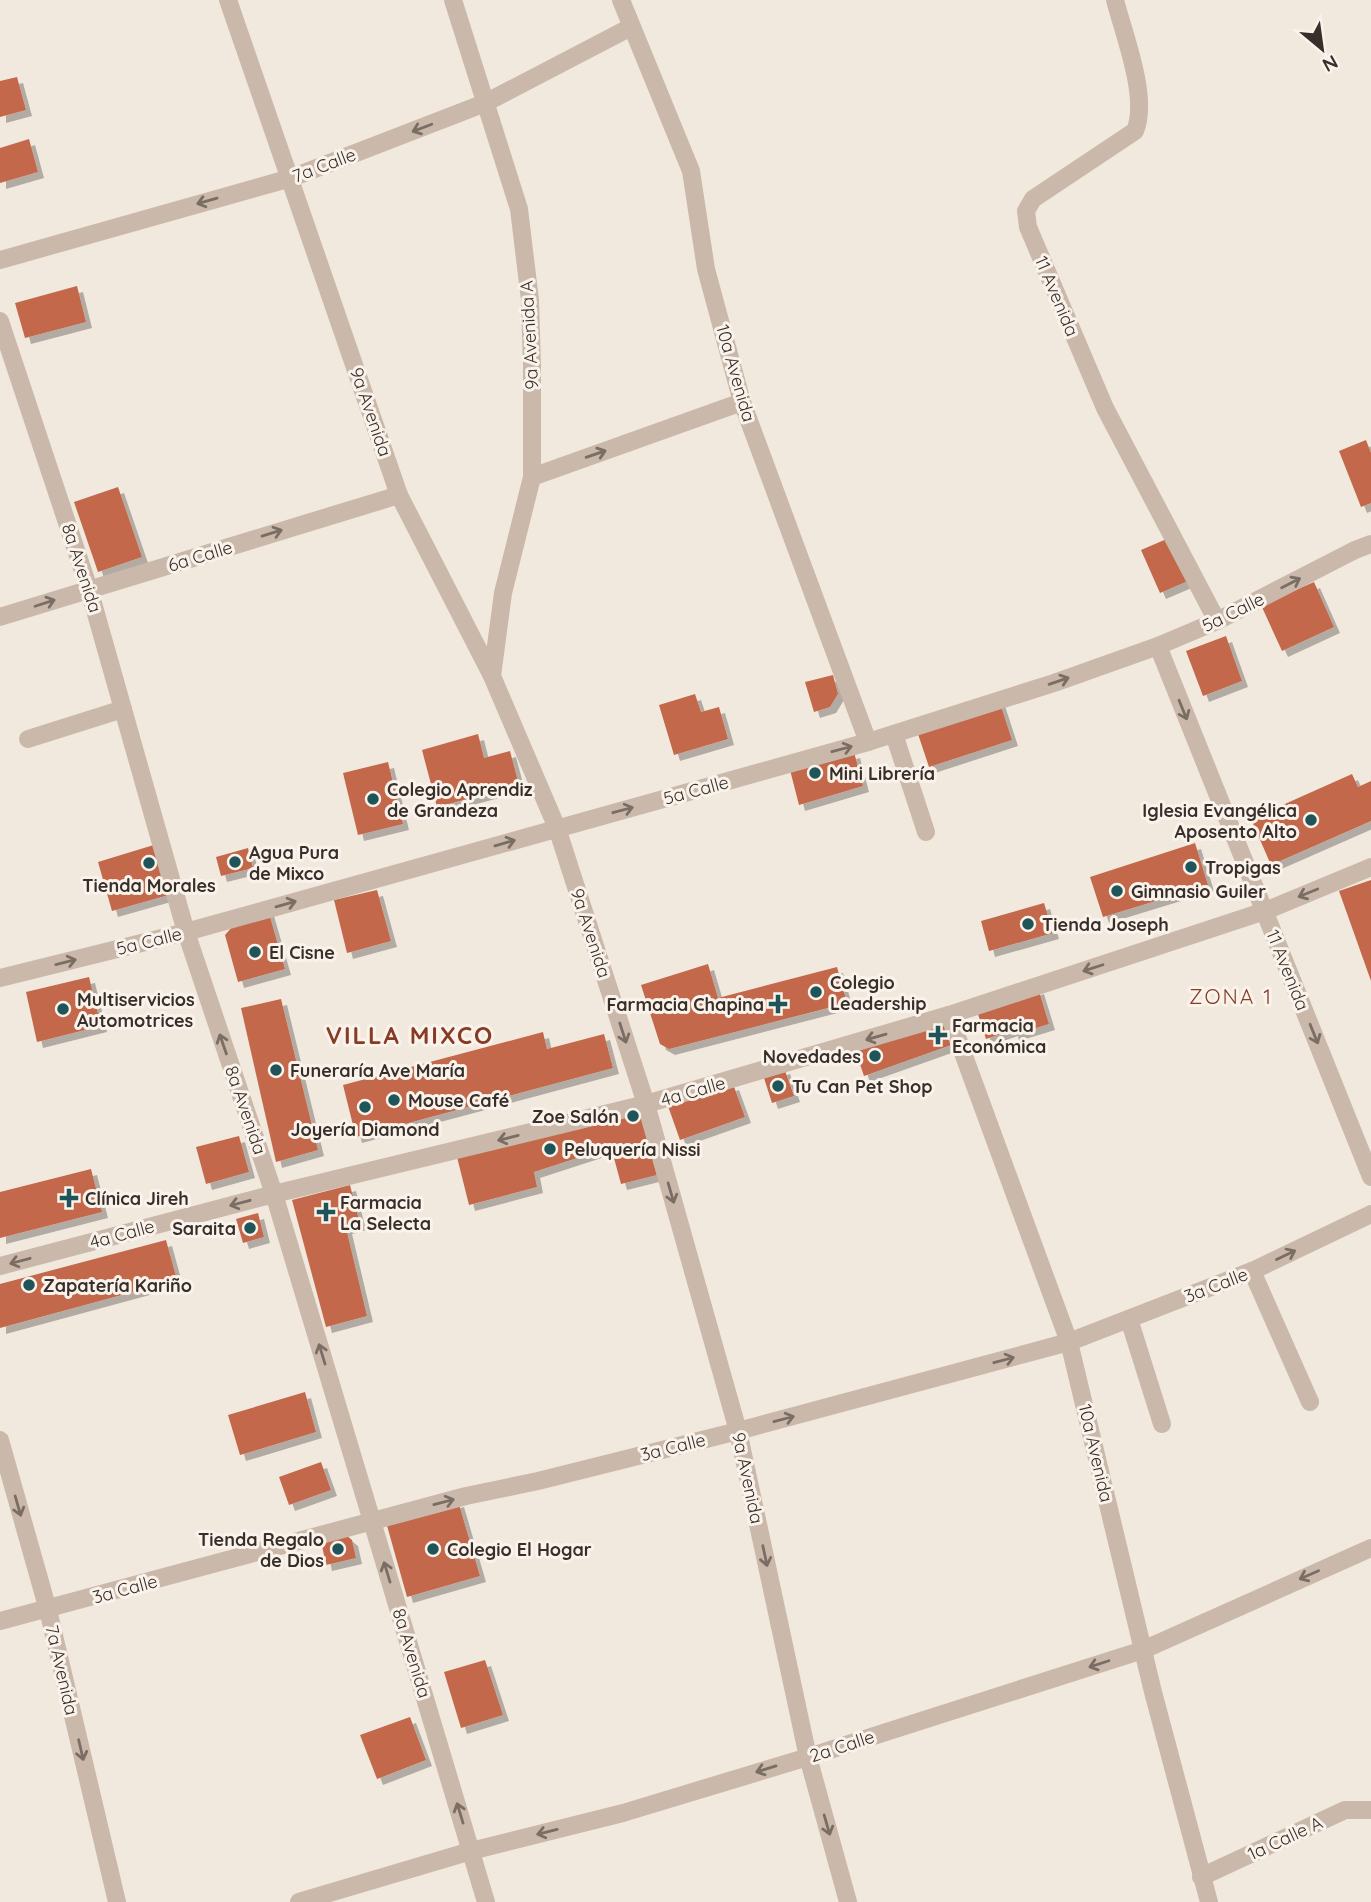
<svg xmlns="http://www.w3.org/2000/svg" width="1371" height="1902" font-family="Quicksand,sans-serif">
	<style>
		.building { fill: #c4684b; filter: url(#shadow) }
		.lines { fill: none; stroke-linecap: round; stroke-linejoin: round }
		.service { stroke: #cab9aa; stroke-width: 18 }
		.minor { stroke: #cab9aa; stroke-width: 18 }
		.tertiary { stroke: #cab9aa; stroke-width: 18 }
		.oneway { stroke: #7a6d64 }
		.poi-dot { fill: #1f5559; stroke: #faf3eb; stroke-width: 2.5 }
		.labels { text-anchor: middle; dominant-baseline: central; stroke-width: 6; stroke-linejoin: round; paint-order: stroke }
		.street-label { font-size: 18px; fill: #382e2a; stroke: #faf3eb }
		.poi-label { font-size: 18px; font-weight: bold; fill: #382e2a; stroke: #faf3eb; text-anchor: start }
		.quarter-label { font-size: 21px; letter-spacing: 2px; fill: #863b24; stroke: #faf3eb }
		.district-label { font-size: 24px; font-weight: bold; letter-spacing: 2px; fill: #863b24; stroke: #faf3eb }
	</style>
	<defs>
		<filter id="shadow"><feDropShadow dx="6" dy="6" stdDeviation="0" flood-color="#0004"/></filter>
	</defs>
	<rect width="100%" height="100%" fill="#f2e9de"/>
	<g class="building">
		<path d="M17 77 26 110 0 117V81Z"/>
		<path d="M29 139 38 172 0 183V148Z"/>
		<path d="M77 286 86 322 25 338 15 303Z"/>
		<path d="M1366 440 1371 453V503L1361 507 1339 451Z"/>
		<path d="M118 487 142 557 98 572 74 502Z"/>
		<path d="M1169 538 1188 581 1160 593 1141 550Z"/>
		<path d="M1314 582 1334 627 1282 651 1261 605Z"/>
		<path d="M1226 636 1242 681 1203 696 1186 651Z"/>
		<path d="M833 675 838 694 830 707 814 712 805 682Z"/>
		<path d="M695 694 701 712 719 707 728 739 674 755 659 705Z"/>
		<path d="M999 700 1012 740 929 767 916 728Z"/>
		<path d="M478 734 484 758 510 751 519 785 437 807 422 750Z"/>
		<path d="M854 752 863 786 799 805 790 770Z"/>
		<path d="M388 762 403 824 358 835 343 773Z"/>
		<path d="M1352 774 1358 787 1371 781V821L1271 865 1251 819Z"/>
		<path d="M1195 843 1208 885 1103 917 1090 877Z"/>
		<path d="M157 844 172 894 112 911 98 862Z"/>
		<path d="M248 848 253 868 221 876 216 857Z"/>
		<path d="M1371 880V981L1339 891Z"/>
		<path d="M377 890 391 941 347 953 334 900Z"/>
		<path d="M1044 903 1053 933 989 951 981 921Z"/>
		<path d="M268 910 285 969 238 982 225 935 239 919Z"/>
		<path d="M708 964 718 998 837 967 847 1003 669 1049 660 1044 641 985Z"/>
		<path d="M89 977 101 1026 37 1042 26 992Z"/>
		<path d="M1038 988 1049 1024 1013 1035 1012 1030 986 1039 976 1008Z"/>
		<path d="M281 999 318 1150 276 1162 241 1008Z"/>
		<path d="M946 1018 954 1044 864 1076 854 1047Z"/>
		<path d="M543 1032 547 1049 604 1034 613 1068 356 1137 343 1085Z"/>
		<path d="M784 1068 794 1096 772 1103 763 1075Z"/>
		<path d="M733 1084 745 1117 680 1140 668 1106Z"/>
		<path d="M639 1107 657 1175 621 1184 611 1147 534 1172 537 1187 469 1205 457 1157Z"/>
		<path d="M239 1136 249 1172 206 1184 196 1147Z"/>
		<path d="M91 1169 102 1212 0 1238V1192Z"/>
		<path d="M350 1185 360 1224 346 1228 367 1316 326 1327 292 1200Z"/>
		<path d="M258 1213 264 1237 243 1243 236 1219Z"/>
		<path d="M166 1240 177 1280 0 1328V1284Z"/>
		<path d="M305 1392 316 1432 240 1455 228 1415Z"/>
		<path d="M321 1462 331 1490 289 1505 279 1477Z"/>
		<path d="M458 1501 480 1576 407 1597 386 1522Z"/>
		<path d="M341 1531 352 1540 356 1558 326 1565 320 1536Z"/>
		<path d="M485 1660 503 1715 461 1728 444 1672Z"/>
		<path d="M410 1717 426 1760 377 1779 360 1735Z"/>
	</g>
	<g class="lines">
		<g class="service">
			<path d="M28 739 123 709"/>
			<path d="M1252 1271 1310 1402"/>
			<path d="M1129 1319 1162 1424"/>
		</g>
		<g class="minor">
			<path d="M228 0 399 495 492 676"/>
			<path d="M621 0 691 171 706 269 742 402 868 742"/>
			<path d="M1115 0C1124 35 1149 98 1135 131L1033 199 1026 211 1028 227 1105 408 1217 621"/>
			<path d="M485 103 631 27"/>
			<path d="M0 321 89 589 186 932 274 1194 486 1902"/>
			<path d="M532 477 742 402"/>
			<path d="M0 617 399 495"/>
			<path d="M1158 646 1371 1177"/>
			<path d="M894 734 926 832"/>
			<path d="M949 1015 1069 1342 1153 1692 1209 1902"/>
			<path d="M646 1104 738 1431 808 1757 848 1902"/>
			<path d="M0 1440 48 1610 117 1902"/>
			<path d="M0 1621 466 1496 538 1481 738 1431 1069 1342 1252 1271 1371 1214"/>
			<path d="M1201 1877 1345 1810H1371"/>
			<path d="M299 1902 471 1851 623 1813 808 1757 1143 1650 1371 1548"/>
		</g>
		<g class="tertiary">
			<path d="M453 0 519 209 530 300 532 366V477L503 593 492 676 557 828 646 1104"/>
			<path d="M0 260 291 178 485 103"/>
			<path d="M0 978 186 932 868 742 1054 683 1158 646 1217 621 1355 550 1371 544"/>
			<path d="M0 1266 274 1194 646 1104 949 1015 1265 911 1371 867"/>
		</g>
	</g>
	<defs><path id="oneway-shaft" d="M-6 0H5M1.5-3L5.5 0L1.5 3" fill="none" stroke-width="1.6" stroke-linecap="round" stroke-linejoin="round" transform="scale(1.75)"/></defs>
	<g class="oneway">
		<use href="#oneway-shaft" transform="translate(422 128) rotate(159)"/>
		<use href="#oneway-shaft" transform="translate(207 201) rotate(164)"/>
		<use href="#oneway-shaft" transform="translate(596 454) rotate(-19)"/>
		<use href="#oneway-shaft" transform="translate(272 533) rotate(-17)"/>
		<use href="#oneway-shaft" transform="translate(1291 583) rotate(-27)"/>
		<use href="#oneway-shaft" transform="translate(45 603) rotate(-18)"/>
		<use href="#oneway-shaft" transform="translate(1059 681) rotate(-19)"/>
		<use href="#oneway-shaft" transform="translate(1183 710) rotate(68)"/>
		<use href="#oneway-shaft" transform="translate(842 749) rotate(-15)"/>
		<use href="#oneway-shaft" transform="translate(623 810) rotate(-15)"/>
		<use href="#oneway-shaft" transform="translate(505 843) rotate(-16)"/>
		<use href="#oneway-shaft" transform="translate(1308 893) rotate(158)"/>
		<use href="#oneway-shaft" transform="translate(286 904) rotate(-16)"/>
		<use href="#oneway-shaft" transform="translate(66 962) rotate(-14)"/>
		<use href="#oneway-shaft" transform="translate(1093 968) rotate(162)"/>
		<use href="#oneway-shaft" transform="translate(623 1033) rotate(72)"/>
		<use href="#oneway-shaft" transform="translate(1314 1034) rotate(68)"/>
		<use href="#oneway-shaft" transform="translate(876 1037) rotate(164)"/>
		<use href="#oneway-shaft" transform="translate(223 1044) rotate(-109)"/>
		<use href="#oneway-shaft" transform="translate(508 1138) rotate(166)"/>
		<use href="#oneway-shaft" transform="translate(671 1193) rotate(74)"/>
		<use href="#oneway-shaft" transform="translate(240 1203) rotate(165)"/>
		<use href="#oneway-shaft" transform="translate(1286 1255) rotate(-26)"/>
		<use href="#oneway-shaft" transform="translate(20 1261) rotate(165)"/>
		<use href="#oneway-shaft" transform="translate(322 1354) rotate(-107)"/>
		<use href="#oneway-shaft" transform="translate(1004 1360) rotate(-15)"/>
		<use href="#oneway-shaft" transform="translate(784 1419) rotate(-15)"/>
		<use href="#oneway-shaft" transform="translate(444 1502) rotate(-15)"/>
		<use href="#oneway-shaft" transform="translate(18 1506) rotate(74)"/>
		<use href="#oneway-shaft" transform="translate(765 1556) rotate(78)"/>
		<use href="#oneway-shaft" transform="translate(387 1572) rotate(-107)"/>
		<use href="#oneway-shaft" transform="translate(1309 1575) rotate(156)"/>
		<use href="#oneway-shaft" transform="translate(1099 1664) rotate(162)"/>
		<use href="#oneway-shaft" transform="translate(81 1750) rotate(77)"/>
		<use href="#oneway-shaft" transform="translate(766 1769) rotate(163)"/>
		<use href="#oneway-shaft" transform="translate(460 1813) rotate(-107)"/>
		<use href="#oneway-shaft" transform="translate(827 1825) rotate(74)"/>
		<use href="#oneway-shaft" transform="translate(547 1832) rotate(166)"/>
	</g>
	<g class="poi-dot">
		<circle cx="815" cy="773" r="7"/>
		<circle cx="373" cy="799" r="7"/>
		<circle cx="1311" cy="820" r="7"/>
		<circle cx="235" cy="862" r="7"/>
		<circle cx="149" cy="863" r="7"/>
		<circle cx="1191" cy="867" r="7"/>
		<circle cx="1117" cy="891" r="7"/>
		<circle cx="1028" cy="924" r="7"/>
		<circle cx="255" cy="952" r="7"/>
		<circle cx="816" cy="992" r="7"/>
		<path d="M774.5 993.5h7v7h7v7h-7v7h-7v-7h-7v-7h7z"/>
		<circle cx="63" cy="1009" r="7"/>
		<path d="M934.5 1024.5h7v7h7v7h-7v7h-7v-7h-7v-7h7z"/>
		<circle cx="875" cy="1056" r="7"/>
		<circle cx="276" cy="1070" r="7"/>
		<circle cx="778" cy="1086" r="7"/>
		<circle cx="394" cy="1100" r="7"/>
		<circle cx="365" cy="1107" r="7"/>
		<circle cx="633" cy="1116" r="7"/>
		<circle cx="550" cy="1149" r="7"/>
		<path d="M65.5 1187.5h7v7h7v7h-7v7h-7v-7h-7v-7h7z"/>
		<path d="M322.5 1201.5h7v7h7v7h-7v7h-7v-7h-7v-7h7z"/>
		<circle cx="250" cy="1228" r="7"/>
		<circle cx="29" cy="1285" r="7"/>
		<circle cx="338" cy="1549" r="7"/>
		<circle cx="433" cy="1549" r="7"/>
	</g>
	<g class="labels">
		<g class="street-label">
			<text transform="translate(324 165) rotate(-21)">7a Calle</text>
			<text transform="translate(1057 296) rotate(67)">11 Avenida</text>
			<text transform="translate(529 335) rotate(-93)">9a Avenida A</text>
			<text transform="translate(736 373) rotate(74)">10a Avenida</text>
			<text transform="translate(371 412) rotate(71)">9a Avenida</text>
			<text transform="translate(200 556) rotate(-17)">6a Calle</text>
			<text transform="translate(82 568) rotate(72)">8a Avenida</text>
			<text transform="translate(1233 612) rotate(-26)">5a Calle</text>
			<text transform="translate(696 790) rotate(-15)">5a Calle</text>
			<text transform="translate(591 933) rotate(72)">9a Avenida</text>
			<text transform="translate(149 941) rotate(-14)">5a Calle</text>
			<text transform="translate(1288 970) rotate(68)">11 Avenida</text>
			<text transform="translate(693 1091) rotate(-16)">4a Calle</text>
			<text transform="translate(246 1110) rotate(71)">8a Avenida</text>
			<text transform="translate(122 1234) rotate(-15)">4a Calle</text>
			<text transform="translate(1216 1285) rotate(-21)">3a Calle</text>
			<text transform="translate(673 1447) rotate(-14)">3a Calle</text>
			<text transform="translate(1096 1453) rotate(77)">10a Avenida</text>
			<text transform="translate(748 1478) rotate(78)">9a Avenida</text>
			<text transform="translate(125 1589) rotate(-15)">3a Calle</text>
			<text transform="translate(412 1653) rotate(73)">8a Avenida</text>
			<text transform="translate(62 1670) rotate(77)">7a Avenida</text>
			<text transform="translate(842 1746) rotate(-18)">2a Calle</text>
			<text transform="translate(1285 1838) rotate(-25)">1a Calle A</text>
		</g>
		<g class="poi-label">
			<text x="829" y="773">Mini Librería</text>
			<text x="387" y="789">Colegio Aprendiz<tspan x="387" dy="21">de Grandeza</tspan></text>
			<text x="1297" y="810" text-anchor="end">Iglesia Evangélica<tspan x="1297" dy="21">Aposento Alto</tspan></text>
			<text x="249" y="852">Agua Pura<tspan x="249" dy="21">de Mixco</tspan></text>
			<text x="1205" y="867">Tropigas</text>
			<text x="149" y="885" text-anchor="middle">Tienda Morales</text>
			<text x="1131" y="891">Gimnasio Guiler</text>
			<text x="1042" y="924">Tienda Joseph</text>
			<text x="269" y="952">El Cisne</text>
			<text x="830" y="982">Colegio<tspan x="830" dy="21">Leadership</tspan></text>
			<text x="77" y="999">Multiservicios<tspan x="77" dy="21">Automotrices</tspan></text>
			<text x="764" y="1004" text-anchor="end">Farmacia Chapina</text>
			<text x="952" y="1025">Farmacia<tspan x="952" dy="21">Económica</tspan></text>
			<text x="861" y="1056" text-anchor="end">Novedades</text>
			<text x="290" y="1070">Funeraría Ave María</text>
			<text x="792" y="1086">Tu Can Pet Shop</text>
			<text x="408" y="1100">Mouse Café</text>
			<text x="619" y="1116" text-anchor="end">Zoe Salón</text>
			<text x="365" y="1129" text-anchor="middle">Joyería Diamond</text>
			<text x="564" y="1149">Peluquería Nissi</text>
			<text x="85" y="1198">Clínica Jireh</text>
			<text x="340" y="1202">Farmacia<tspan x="340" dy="21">La Selecta</tspan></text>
			<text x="236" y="1228" text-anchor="end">Saraita</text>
			<text x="43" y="1285">Zapatería Kariño</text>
			<text x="324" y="1539" text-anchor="end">Tienda Regalo<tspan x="324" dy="21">de Dios</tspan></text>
			<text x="447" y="1549">Colegio El Hogar</text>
		</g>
		<g class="quarter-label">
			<text x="1231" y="996">ZONA 1</text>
		</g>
		<g class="district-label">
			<text x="410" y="1035">VILLA MIXCO</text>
		</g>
	</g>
	<g transform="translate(1322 49) rotate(151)" stroke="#faf3eb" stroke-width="5" paint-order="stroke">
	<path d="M0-5L12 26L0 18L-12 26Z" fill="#382e2a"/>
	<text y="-10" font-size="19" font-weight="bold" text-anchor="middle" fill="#382e2a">N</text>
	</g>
</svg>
